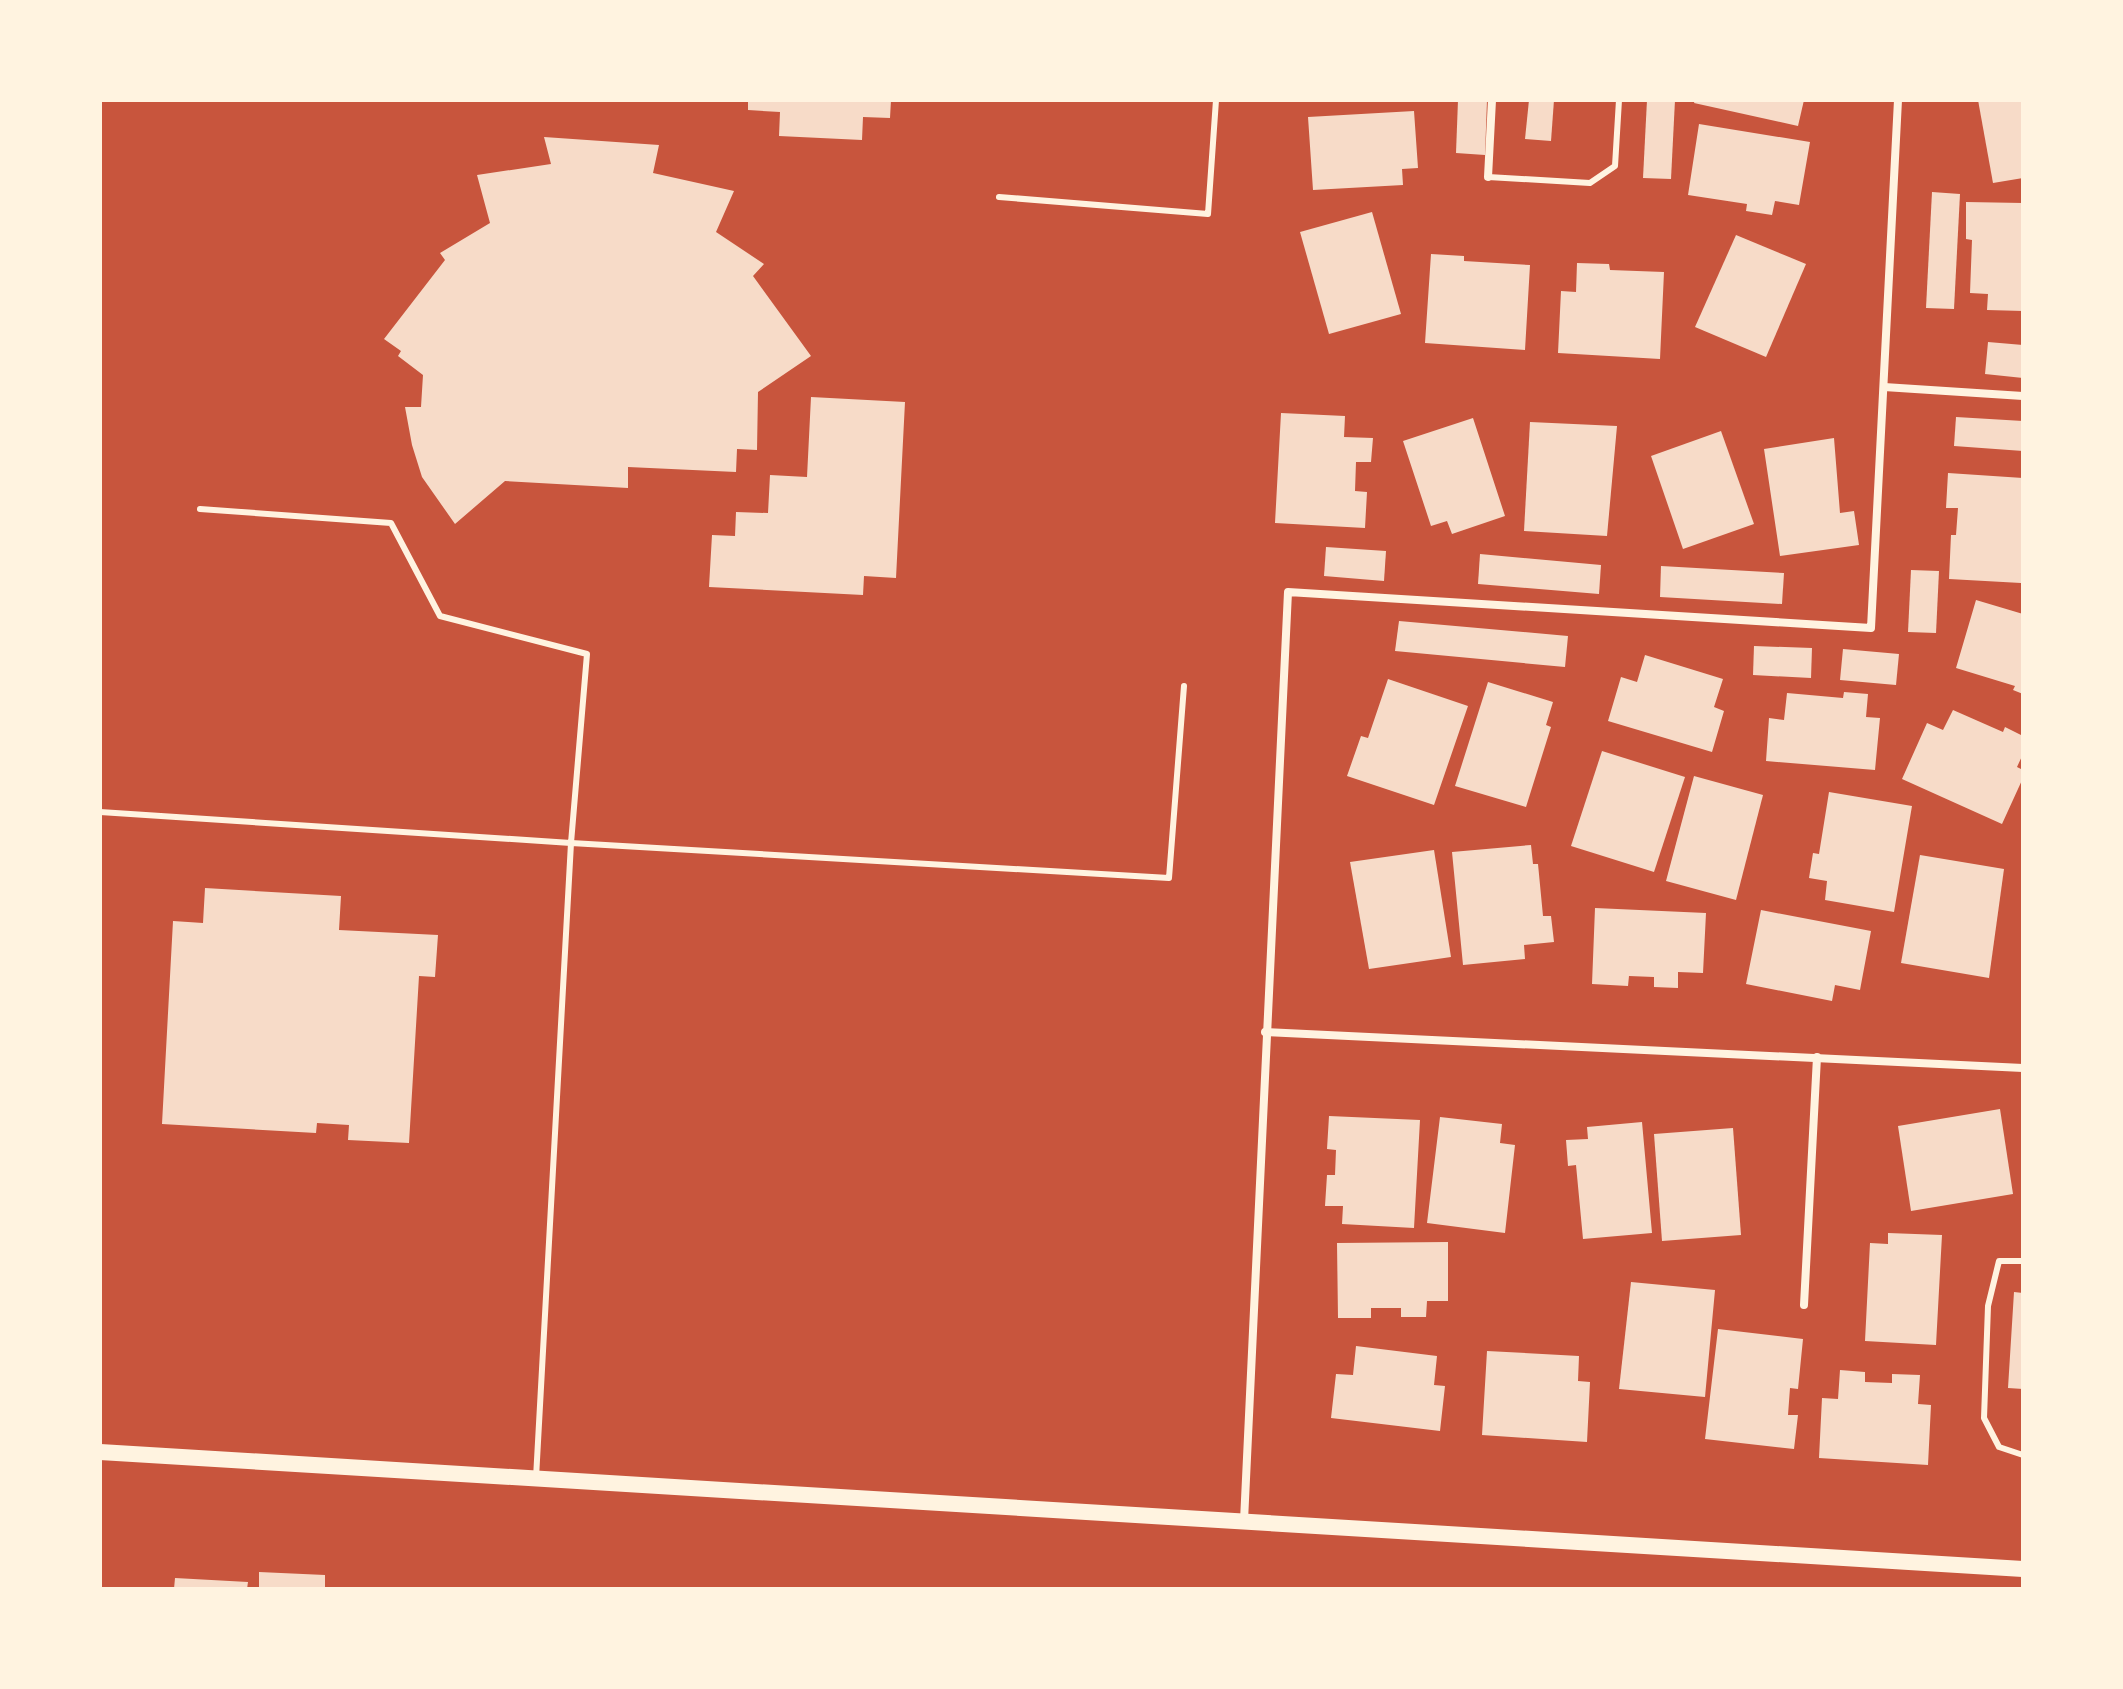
<svg xmlns="http://www.w3.org/2000/svg" width="2123" height="1689" font-family="Bitter,serif">
	<style>
		.building { fill: #f7dbc8 }
		.lines { fill: none; stroke-linecap: round; stroke-linejoin: round }
		.service { stroke: #fff3e0; stroke-width: 6 }
		.minor { stroke: #fff3e0; stroke-width: 8 }
		.secondary { stroke: #fff3e0; stroke-width: 16 }
	</style>
	<rect width="100%" height="100%" fill="#c8553d"/>
	<g class="building">
		<path d="M748 100H891L890 118 863 117 862 140 779 136 780 112 748 110Z"/>
		<path d="M1458 100H1487L1485 155 1456 153Z"/>
		<path d="M1529 100H1554L1551 141 1525 139Z"/>
		<path d="M1647 100H1675L1671 179 1643 178Z"/>
		<path d="M1695 100H1804L1798 126 1694 103Z"/>
		<path d="M1978 100H2023V178L1993 183Z"/>
		<path d="M1414 111 1418 168 1402 169 1403 185 1313 190 1308 117Z"/>
		<path d="M1699 124 1810 142 1799 205 1775 201 1772 215 1746 211 1747 204 1688 195Z"/>
		<path d="M544 137 659 145 653 173 734 191 716 232 764 264 753 276 811 356 758 392 757 450 737 449 736 472 628 467V488L505 481 455 524 422 477 412 445 405 407H421L423 375 398 356 401 351 384 339 445 260 440 253 490 223 477 175 551 164Z"/>
		<path d="M1932 192 1960 194 1954 309 1926 308Z"/>
		<path d="M1966 202 2023 203V311L1987 310 1988 294 1970 293 1972 240 1966 239Z"/>
		<path d="M1372 212 1401 314 1329 334 1300 232Z"/>
		<path d="M1736 235 1806 264 1766 357 1695 327Z"/>
		<path d="M1431 254 1464 256V261L1530 265 1525 350 1425 343Z"/>
		<path d="M1577 263 1609 264 1610 270 1664 272 1660 359 1558 353 1561 291 1576 292Z"/>
		<path d="M1988 342 2023 345V378L1985 374Z"/>
		<path d="M811 397 905 402 896 578 864 576 863 595 709 587 712 535 735 536 736 512 768 513 770 475 807 477Z"/>
		<path d="M1281 413 1345 416 1344 437 1373 438 1371 462H1356L1355 491 1367 492 1365 528 1275 523Z"/>
		<path d="M1956 417 2023 421V451L1954 446Z"/>
		<path d="M1473 418 1505 516 1452 534 1447 521 1431 526 1403 441Z"/>
		<path d="M1530 422 1617 426 1607 536 1524 531Z"/>
		<path d="M1721 431 1754 524 1683 549 1651 456Z"/>
		<path d="M1834 438 1840 513 1854 511 1859 545 1780 556 1764 449Z"/>
		<path d="M1948 473 2023 478 2021 583 1949 579 1951 535H1956L1958 508H1946Z"/>
		<path d="M1326 547 1386 551 1384 581 1324 576Z"/>
		<path d="M1480 554 1601 565 1599 594 1478 584Z"/>
		<path d="M1661 566 1784 573 1782 604 1660 597Z"/>
		<path d="M1911 570 1939 571 1936 633 1908 632Z"/>
		<path d="M1976 600 2023 614V694L2013 690 2015 686 1956 668Z"/>
		<path d="M1399 621 1568 636 1565 667 1395 651Z"/>
		<path d="M1754 646 1812 648 1811 678 1753 675Z"/>
		<path d="M1843 649 1899 654 1896 685 1840 680Z"/>
		<path d="M1645 655 1723 679 1714 707 1724 711 1712 752 1608 721 1621 677 1637 682Z"/>
		<path d="M1388 679 1468 706 1434 805 1347 776 1361 736 1368 738Z"/>
		<path d="M1488 682 1553 702 1546 725 1551 727 1526 807 1455 786Z"/>
		<path d="M1844 692 1868 694 1866 717 1880 718 1875 770 1766 761 1769 718 1784 720 1787 693 1843 698Z"/>
		<path d="M1953 710 2003 732 2005 727 2023 736V754L2017 767 2023 770V778L2002 824 1902 779 1927 723 1943 730Z"/>
		<path d="M1602 751 1685 777 1654 872 1571 846Z"/>
		<path d="M1694 776 1763 795 1736 900 1666 881Z"/>
		<path d="M1829 792 1912 806 1894 912 1825 900 1827 881 1809 878 1813 853 1819 854Z"/>
		<path d="M1531 845 1533 864H1538L1543 916H1551L1554 942 1524 945 1525 959 1463 965 1452 852Z"/>
		<path d="M1434 850 1451 957 1369 969 1350 862Z"/>
		<path d="M1920 855 2004 869 1989 978 1901 963Z"/>
		<path d="M205 888 341 896 339 930 438 935 435 977 419 976 409 1143 348 1140 349 1125 317 1123 316 1133 162 1124 173 921 203 923Z"/>
		<path d="M1595 908 1706 913 1703 973 1678 972V988L1654 987V977L1629 976 1628 986 1592 984Z"/>
		<path d="M1761 910 1871 931 1860 990 1835 985 1832 1001 1746 984Z"/>
		<path d="M2000 1109 2013 1194 1911 1211 1898 1126Z"/>
		<path d="M1329 1116 1420 1120 1414 1228 1342 1224 1343 1206H1325L1327 1175H1335L1336 1150 1327 1149Z"/>
		<path d="M1440 1117 1502 1124 1500 1143 1515 1145 1505 1233 1427 1223Z"/>
		<path d="M1642 1122 1652 1233 1583 1239 1576 1165 1568 1166 1566 1140 1588 1139 1587 1127Z"/>
		<path d="M1733 1128 1741 1235 1662 1241 1654 1134Z"/>
		<path d="M1888 1233 1942 1235 1936 1345 1865 1341 1870 1243 1888 1244Z"/>
		<path d="M1448 1242V1301H1427L1426 1317H1401V1308H1371V1318H1338L1337 1243Z"/>
		<path d="M1631 1282 1715 1290 1705 1397 1619 1389Z"/>
		<path d="M2014 1292 2023 1293V1389L2008 1388Z"/>
		<path d="M1718 1329 1803 1339 1798 1389 1790 1388 1788 1415H1798L1794 1449 1705 1439Z"/>
		<path d="M1356 1346 1437 1356 1434 1385 1445 1386 1440 1431 1331 1418 1336 1374 1353 1375Z"/>
		<path d="M1487 1351 1579 1356 1578 1381 1590 1382 1587 1442 1482 1435Z"/>
		<path d="M1840 1370 1865 1372V1382L1892 1383V1374L1920 1375 1918 1404 1931 1405 1928 1465 1819 1458 1822 1398 1838 1399Z"/>
		<path d="M259 1572 325 1575V1589H259Z"/>
		<path d="M175 1578 248 1582 247 1589H174Z"/>
	</g>
	<g class="lines">
		<g class="service">
			<path d="M1488 177 1590 183 1615 166 1619 100"/>
			<path d="M999 197 1208 214 1216 100"/>
			<path d="M100 812 571 843 587 654 440 616 391 523 200 509"/>
			<path d="M2023 1261H1999L1988 1306 1984 1418 1999 1447 2023 1455"/>
			<path d="M536 1478 571 843 1169 878 1184 686"/>
		</g>
		<g class="minor">
			<path d="M1488 177 1492 100"/>
			<path d="M1884 387 2023 396"/>
			<path d="M1265 1032 2023 1068"/>
			<path d="M1804 1305 1817 1057"/>
			<path d="M1244 1521 1288 592 1871 628 1898 100"/>
		</g>
		<path class="secondary" d="M100 1452 2023 1569"/>
	</g>
	<rect width="2123" height="1689" fill="none" stroke="#fff3e0" stroke-width="204"/>
</svg>
